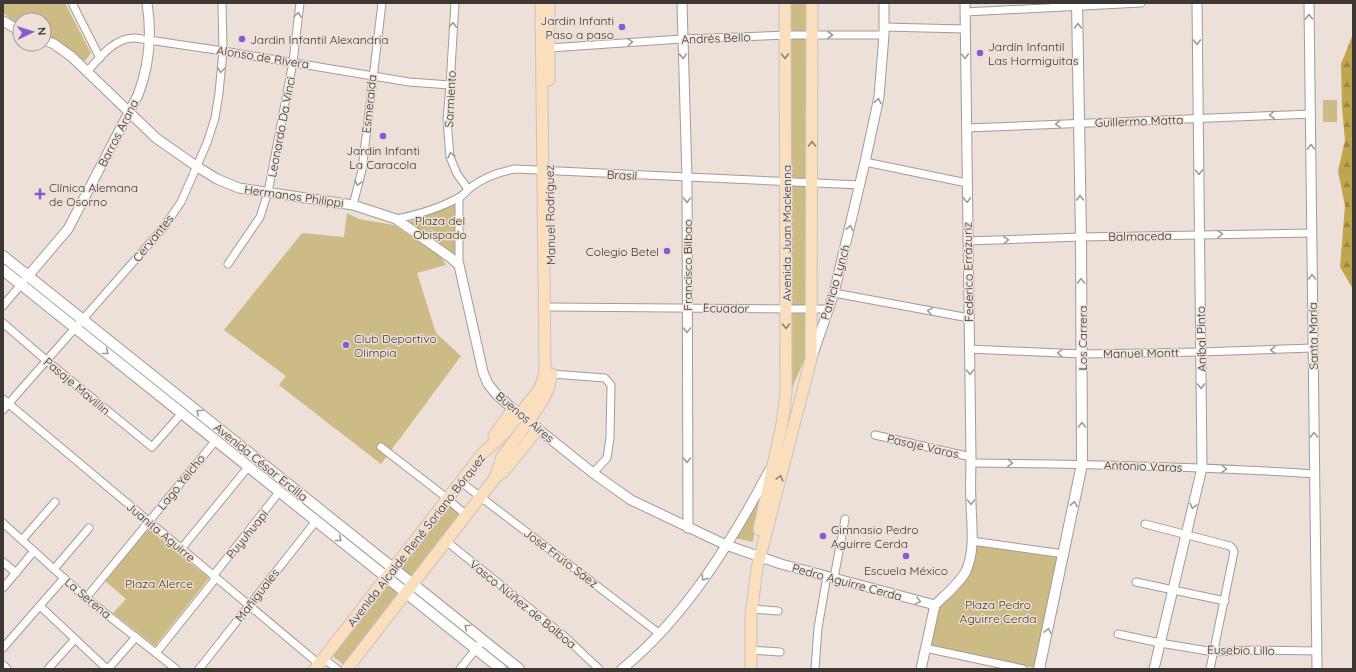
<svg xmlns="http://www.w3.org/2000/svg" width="1356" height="672" font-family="Quicksand,sans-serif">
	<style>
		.green { fill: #ccbb84 }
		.forest { fill: url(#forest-firs) }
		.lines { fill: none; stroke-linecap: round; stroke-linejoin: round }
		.minor-casing { stroke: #a69a94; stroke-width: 9 }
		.tertiary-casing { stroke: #a69a94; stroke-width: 11 }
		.secondary-casing { stroke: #a69a94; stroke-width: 12 }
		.primary-casing { stroke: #c4c3c2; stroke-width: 13 }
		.minor { stroke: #fff; stroke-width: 7 }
		.tertiary { stroke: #fff; stroke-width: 9 }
		.secondary { stroke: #fff; stroke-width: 10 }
		.primary { stroke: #fbdfbc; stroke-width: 11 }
		.oneway { stroke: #9e9b9a }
		.oneway2 { stroke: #928371 }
		.poi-dot { fill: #8a59d2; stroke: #ece0d9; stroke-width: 1.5 }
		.labels { text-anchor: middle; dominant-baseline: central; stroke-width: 3; stroke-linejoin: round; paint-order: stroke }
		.poi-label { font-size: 12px; fill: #3c3734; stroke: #ece0d9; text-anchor: start }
		.street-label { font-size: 12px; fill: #3c3734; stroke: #ece0d9 }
		.park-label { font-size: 12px; fill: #423710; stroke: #ece0d9 }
	</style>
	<defs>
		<pattern id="forest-firs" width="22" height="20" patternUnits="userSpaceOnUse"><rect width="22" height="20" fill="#bfa54b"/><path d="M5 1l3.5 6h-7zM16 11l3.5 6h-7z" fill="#9c873f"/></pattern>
	</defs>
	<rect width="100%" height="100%" fill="#ece0d9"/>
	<g class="green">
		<path d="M3 3H65L91 53 85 61 56 40 44 36V20H20V26H19L3 13Z"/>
		<path d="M786 3H809L810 347 789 395Z"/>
		<rect x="1323" y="100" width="14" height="22"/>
		<path d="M455 205V258L409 222Z"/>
		<path d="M347 213 359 219 394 225 441 257 446 265 417 273 436 333 461 356 381 464 279 385 286 376 224 330 302 233 344 237Z"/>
		<path d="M758 502 753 542 735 538 752 504Z"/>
		<path d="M449 503 462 514 414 577 400 567Z"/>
		<path d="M149 529 209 578 155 646 113 613 126 599 104 580Z"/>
		<path d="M974 544 1059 557 1034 668 928 645 936 607 957 586Z"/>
		<path d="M385 581 400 593 344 665 329 653Z"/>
	</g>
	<path class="forest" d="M1353 34V289L1340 267 1345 206 1338 171 1345 140 1342 108 1341 64Z"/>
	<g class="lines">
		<defs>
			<g id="minor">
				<path d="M72 3 100 58"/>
				<path d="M455 3 450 85 447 120 450 157 457 174 468 189"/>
				<path d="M965 12 1141 3"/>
				<path d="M884 27 964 29"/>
				<path d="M549 48 682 39 789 35H884"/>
				<path d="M87 72C99 58 115 37 135 38L223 51 409 82 450 85"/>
				<path d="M967 128 1311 114"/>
				<path d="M865 162 967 183"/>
				<path d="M353 205 362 170 382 3"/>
				<path d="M396 219C416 215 440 208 458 198 463 196 466 191 470 188 484 177 498 172 515 169L860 185"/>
				<path d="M967 241 1081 237 1312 233"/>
				<path d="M228 264 260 217 268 192 293 62 300 3"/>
				<path d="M459 265V198"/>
				<path d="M834 293 969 318"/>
				<path d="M3 306 28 276"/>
				<path d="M552 307 793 309H828"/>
				<path d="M3 323 47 361 152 447 182 413"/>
				<path d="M969 349 1082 354 1201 352 1312 348"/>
				<path d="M552 374 605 378 611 385 610 438 607 458 593 473"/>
				<path d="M3 399 319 664"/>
				<path d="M3 410 164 227 181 202 207 143 215 118 219 93 223 51 222 3"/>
				<path d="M875 435 971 457"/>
				<path d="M381 447 443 495 466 515"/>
				<path d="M971 463C1086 464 1201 466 1315 474"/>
				<path d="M461 482 660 634"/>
				<path d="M3 523 86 598 176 669"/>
				<path d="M1145 524 1230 546 1233 549 1234 552 1210 669"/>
				<path d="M22 540 55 502"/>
				<path d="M446 541 564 636 599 669"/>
				<path d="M972 541 1064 554"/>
				<path d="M181 549 249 466"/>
				<path d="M3 562 16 573"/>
				<path d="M54 569 89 528"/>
				<path d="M213 576 280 491"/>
				<path d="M834 578 845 519"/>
				<path d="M1136 582 1225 601"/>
				<path d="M3 588 34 551"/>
				<path d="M86 598 216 440"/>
				<path d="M40 606 107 669"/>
				<path d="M751 609 778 611"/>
				<path d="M1118 634 1160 643 1214 652 1254 650 1317 651"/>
				<path d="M3 648 64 578"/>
				<path d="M925 648 1023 669"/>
				<path d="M750 650 780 652"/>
				<path d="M156 653 216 578"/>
				<path d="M323 658 337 669"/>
				<path d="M48 669 75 639"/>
				<path d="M108 669 136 637"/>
				<path d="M199 669 316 521"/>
				<path d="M460 669 483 640"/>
				<path d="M815 669 818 628 827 576"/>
			</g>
			<g id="tertiary">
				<path d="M682 3 687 178 688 528"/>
				<path d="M1309 3 1317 669"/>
				<path d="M3 21 20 31"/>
				<path d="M44 40 54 44 72 57 156 138 196 166 217 179 239 188 353 205 396 219 451 258 459 265 483 372 488 384 497 395 513 409 593 473 631 500 726 545 781 564 935 605"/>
				<path d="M28 276 68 229 138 95C150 64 152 35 147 3"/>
				<path d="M813 354 834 293 865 162 879 97 884 35V3"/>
				<path d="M935 605C945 595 959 584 966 571 976 549 971 523 971 500 970 486 971 471 971 457L965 3"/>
				<path d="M3 666 6 669"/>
				<path d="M622 669C685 618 732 541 769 471"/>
				<path d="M921 669 935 605"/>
				<path d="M1154 669 1202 468 1197 3"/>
			</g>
			<g id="secondary">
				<path d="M3 256 519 669"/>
				<path d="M3 270 501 669"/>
				<path d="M1039 669 1082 464 1081 237 1077 3"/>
			</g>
			<g id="primary">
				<path d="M549 3V80"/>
				<path d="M494 436 513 409"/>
				<path d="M496 477 504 471 538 429"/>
				<path d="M759 530 782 424 786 393 785 3"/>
				<path d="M315 669 483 453 503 435 520 414 540 388 544 376 545 367 541 3"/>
				<path d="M347 669 495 478 502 457 529 421 544 398 548 389 552 374"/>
				<path d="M751 669V615L757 568 811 359 812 3"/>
			</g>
		</defs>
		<use href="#minor" class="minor-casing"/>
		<use href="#tertiary" class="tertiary-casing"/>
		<use href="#secondary" class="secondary-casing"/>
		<use href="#primary" class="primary-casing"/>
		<use href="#minor" class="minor"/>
		<use href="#tertiary" class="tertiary"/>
		<use href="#secondary" class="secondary"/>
		<use href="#primary" class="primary"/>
	</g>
	<defs><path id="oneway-chevron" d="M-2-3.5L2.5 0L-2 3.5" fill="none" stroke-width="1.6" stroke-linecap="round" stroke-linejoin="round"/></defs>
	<g class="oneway">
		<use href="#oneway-chevron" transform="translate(298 15) rotate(-83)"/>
		<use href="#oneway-chevron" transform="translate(1309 17) rotate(-91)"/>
		<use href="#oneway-chevron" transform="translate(453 25) rotate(-87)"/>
		<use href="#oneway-chevron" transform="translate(1078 26) rotate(-91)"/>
		<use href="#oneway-chevron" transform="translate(830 35)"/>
		<use href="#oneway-chevron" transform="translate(630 42) rotate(-4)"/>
		<use href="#oneway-chevron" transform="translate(1197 42) rotate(89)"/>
		<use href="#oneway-chevron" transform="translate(683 56) rotate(88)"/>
		<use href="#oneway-chevron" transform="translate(965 56) rotate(89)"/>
		<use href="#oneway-chevron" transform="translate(221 70) rotate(95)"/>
		<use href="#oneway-chevron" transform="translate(878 101) rotate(-79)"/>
		<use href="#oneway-chevron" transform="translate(1272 115) rotate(178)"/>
		<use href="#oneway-chevron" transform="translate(1058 124) rotate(178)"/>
		<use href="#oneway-chevron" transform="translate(1311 147) rotate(-90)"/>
		<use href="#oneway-chevron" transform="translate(451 155) rotate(-102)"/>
		<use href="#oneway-chevron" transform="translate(1199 172) rotate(89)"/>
		<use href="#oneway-chevron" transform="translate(358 183) rotate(103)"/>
		<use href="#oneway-chevron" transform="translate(1080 198) rotate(-91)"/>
		<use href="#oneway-chevron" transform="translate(687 200) rotate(90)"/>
		<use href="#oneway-chevron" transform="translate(967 200) rotate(89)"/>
		<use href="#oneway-chevron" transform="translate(850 228) rotate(-77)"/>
		<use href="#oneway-chevron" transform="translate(1220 234) rotate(-1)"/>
		<use href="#oneway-chevron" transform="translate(1006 240) rotate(-2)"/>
		<use href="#oneway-chevron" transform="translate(1312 277) rotate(-90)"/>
		<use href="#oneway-chevron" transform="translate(1081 281) rotate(-90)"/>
		<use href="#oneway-chevron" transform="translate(930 311) rotate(-170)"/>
		<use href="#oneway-chevron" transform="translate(687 330) rotate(90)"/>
		<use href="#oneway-chevron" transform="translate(1273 350) rotate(178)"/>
		<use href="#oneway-chevron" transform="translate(106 352) rotate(39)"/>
		<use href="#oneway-chevron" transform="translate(1060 353) rotate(-178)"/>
		<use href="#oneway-chevron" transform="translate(970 372) rotate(89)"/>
		<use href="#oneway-chevron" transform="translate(1201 386) rotate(89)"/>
		<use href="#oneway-chevron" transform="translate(199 412) rotate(-141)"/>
		<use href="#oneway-chevron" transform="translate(1082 425) rotate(-90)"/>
		<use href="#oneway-chevron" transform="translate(1314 435) rotate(-91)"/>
		<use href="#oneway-chevron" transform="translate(687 460) rotate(90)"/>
		<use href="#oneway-chevron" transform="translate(1010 463) rotate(1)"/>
		<use href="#oneway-chevron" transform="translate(1224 469) rotate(3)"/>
		<use href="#oneway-chevron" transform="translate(971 502) rotate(89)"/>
		<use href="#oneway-chevron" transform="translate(1074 504) rotate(-79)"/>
		<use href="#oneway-chevron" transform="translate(1193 506) rotate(104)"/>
		<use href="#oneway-chevron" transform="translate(339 539) rotate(39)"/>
		<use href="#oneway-chevron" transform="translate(704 578) rotate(125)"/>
		<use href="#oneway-chevron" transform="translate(918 601) rotate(15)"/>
		<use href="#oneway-chevron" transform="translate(467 627) rotate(-141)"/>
		<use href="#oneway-chevron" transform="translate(1048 631) rotate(-78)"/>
	</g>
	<g class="oneway2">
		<use href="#oneway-chevron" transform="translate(785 56) rotate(90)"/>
		<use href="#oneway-chevron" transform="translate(812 144) rotate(-90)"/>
		<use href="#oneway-chevron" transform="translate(786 326) rotate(90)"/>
		<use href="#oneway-chevron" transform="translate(780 478) rotate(-75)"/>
	</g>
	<g class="poi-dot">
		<circle cx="622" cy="27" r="4"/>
		<circle cx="242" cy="39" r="4"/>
		<circle cx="980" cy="53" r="4"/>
		<circle cx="383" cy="136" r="4"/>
		<path d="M38 188h4v4h4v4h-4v4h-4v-4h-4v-4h4z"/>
		<circle cx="667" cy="251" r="4"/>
		<circle cx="346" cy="345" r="4"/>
		<circle cx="823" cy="536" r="4"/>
		<circle cx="906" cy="556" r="4"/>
	</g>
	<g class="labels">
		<g class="poi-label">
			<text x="614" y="20" text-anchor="end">Jardin Infanti<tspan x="614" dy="14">Paso a paso</tspan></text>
			<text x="250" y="39">Jardin Infantil Alexandria</text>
			<text x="988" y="46">Jardín Infantil<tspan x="988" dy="14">Las Hormiguitas</tspan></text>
			<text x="383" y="150" text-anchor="middle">Jardin Infanti<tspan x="383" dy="14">La Caracola</tspan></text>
			<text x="49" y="187">Clínica Alemana<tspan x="49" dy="14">de Osorno</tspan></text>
			<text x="659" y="251" text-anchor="end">Colegio Betel</text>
			<text x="354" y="338">Club Deportivo<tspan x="354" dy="14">Olimpia</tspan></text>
			<text x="831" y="529">Gimnasio Pedro<tspan x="831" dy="14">Aguirre Cerda</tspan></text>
			<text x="906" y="570" text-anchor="middle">Escuela México</text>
		</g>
		<g class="street-label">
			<text transform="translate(716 38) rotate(-2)">Andrés Bello</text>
			<text transform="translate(263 57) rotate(9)">Alonso de Rivera</text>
			<text transform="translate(450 99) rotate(-87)">Sarmiento</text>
			<text transform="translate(369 104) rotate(-84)">Esmeralda</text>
			<text transform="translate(1139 121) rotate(-2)">Guillermo Matta</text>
			<text transform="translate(281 127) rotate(-79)">Leonardo Da Vinci</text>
			<text transform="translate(118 133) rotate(-63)">Barros Arana</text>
			<text transform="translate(622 175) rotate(3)">Brasil</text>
			<text transform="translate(294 196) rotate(8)">Hermanos Philippi</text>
			<text transform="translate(550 215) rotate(-91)">Manuel Rodríguez</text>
			<text transform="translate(786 233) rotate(-90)">Avenida Juan Mackenna</text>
			<text transform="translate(1140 236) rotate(-1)">Balmaceda</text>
			<text transform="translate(153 238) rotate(-51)">Cervantes</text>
			<text transform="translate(687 265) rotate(-90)">Francisco Bilbao</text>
			<text transform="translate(968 272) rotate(-91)">Federico Errázuriz</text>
			<text transform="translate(835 282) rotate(-74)">Patricio Lynch</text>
			<text transform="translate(726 308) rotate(1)">Ecuador</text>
			<text transform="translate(1313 336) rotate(-91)">Santa María</text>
			<text transform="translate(1082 338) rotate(-90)">Los Carrera</text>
			<text transform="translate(1201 339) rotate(-91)">Aníbal Pinto</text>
			<text transform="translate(1141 353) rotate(-1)">Manuel Montt</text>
			<text transform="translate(77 386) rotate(40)">Pasaje Mavillin</text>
			<text transform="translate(525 417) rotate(40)">Buenos Aires</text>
			<text transform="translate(923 446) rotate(13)">Pasaje Varas</text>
			<text transform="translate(261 462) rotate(39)">Avenida César Ercilla</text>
			<text transform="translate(1143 466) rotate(2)">Antonio Varas</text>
			<text transform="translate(181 482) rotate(-51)">Lago Yelcho</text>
			<text transform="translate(161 532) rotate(40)">Juanita Aguirre</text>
			<text transform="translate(247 534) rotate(-51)">Puyuhuapi</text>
			<text transform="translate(416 540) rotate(-52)">Avenida Alcalde René Soriano Bórquez</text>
			<text transform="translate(561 558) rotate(37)">José Fruto Sáez</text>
			<text transform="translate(847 582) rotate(15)">Pedro Aguirre Cerda</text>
			<text transform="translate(257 595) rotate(-52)">Mañiguales</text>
			<text transform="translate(88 598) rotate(40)">La Serena</text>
			<text transform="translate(523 604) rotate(39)">Vasco Núñez de Balboa</text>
			<text transform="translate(1241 650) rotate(1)">Eusebio Lillo</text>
		</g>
		<g class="park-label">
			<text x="440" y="220">Plaza del<tspan x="440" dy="14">Obispado</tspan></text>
			<text x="159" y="583">Plaza Alerce</text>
			<text x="998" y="604">Plaza Pedro<tspan x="998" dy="14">Aguirre Cerda</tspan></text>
		</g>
	</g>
	<rect width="1356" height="672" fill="none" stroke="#3c3734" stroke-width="8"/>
	<g transform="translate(32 32) rotate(86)"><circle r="19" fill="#ece0d9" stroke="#a69c97"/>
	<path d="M0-3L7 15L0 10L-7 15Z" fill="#8a59d2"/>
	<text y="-6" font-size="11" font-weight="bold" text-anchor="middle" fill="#3c3734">N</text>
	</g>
</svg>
